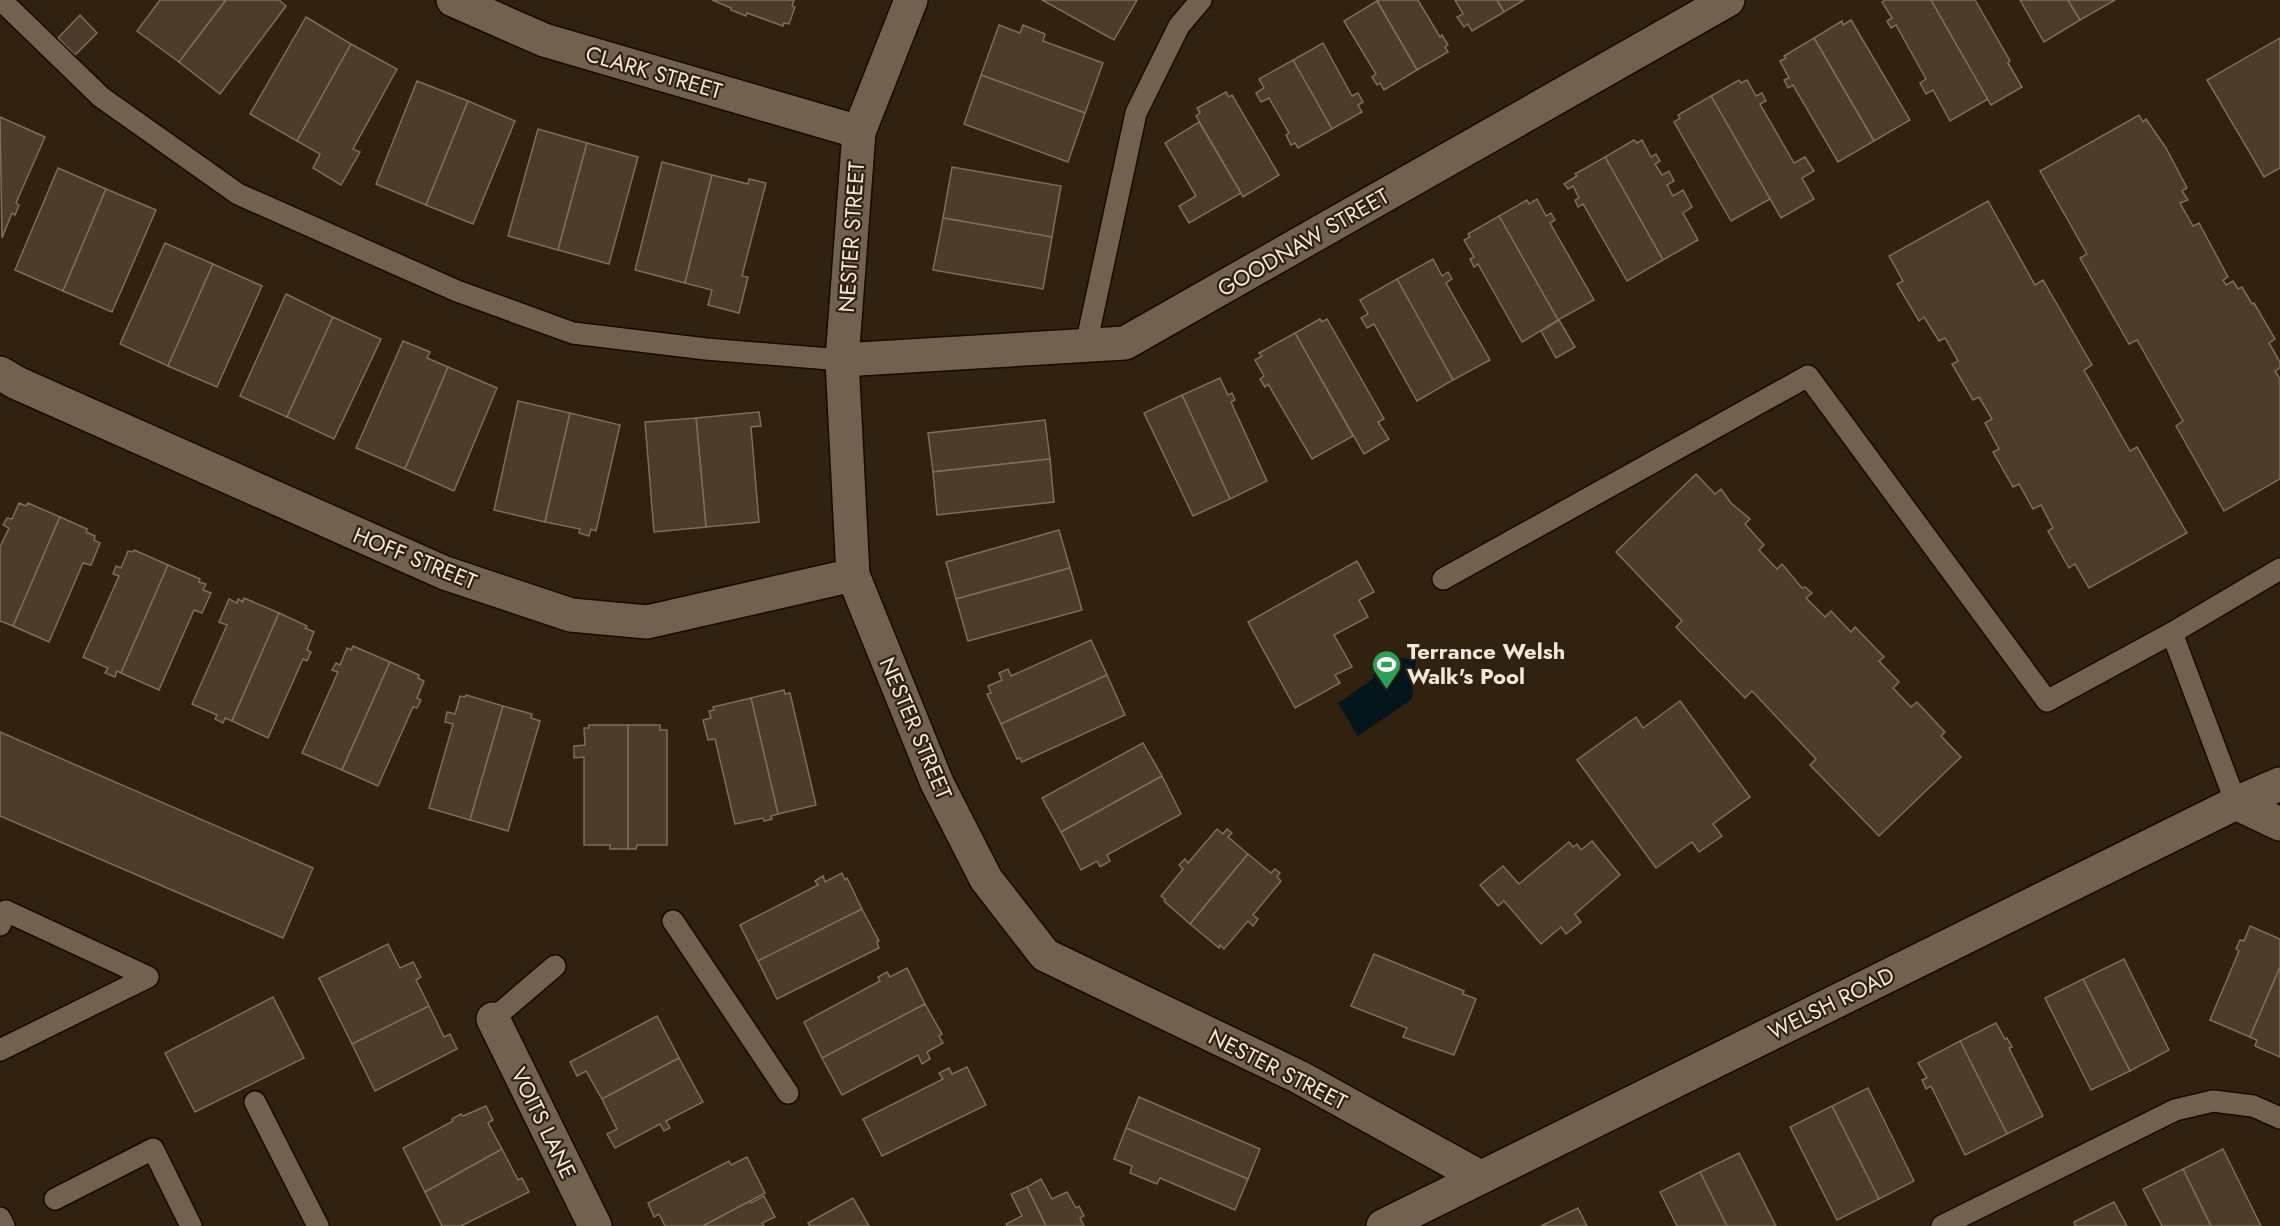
<svg xmlns="http://www.w3.org/2000/svg" width="2280" height="1226" font-family="Jost,sans-serif">
	<style>
		.water { fill: #04161b }
		.building { fill: #4d3c2c; stroke: #7f6d5b; stroke-width: 1.5 }
		.lines { fill: none; stroke-linecap: round; stroke-linejoin: round }
		.lane-casing { stroke: #170a00; stroke-width: 24 }
		.street-casing { stroke: #170a00; stroke-width: 36 }
		.secondary-casing { stroke: #170a00; stroke-width: 36 }
		.lane { stroke: #736150; stroke-width: 21 }
		.street { stroke: #736150; stroke-width: 33 }
		.secondary { stroke: #736150; stroke-width: 33 }
		.labels { text-anchor: middle; dominant-baseline: central; stroke-width: 4.5; stroke-linejoin: round; paint-order: stroke }
		.street-label { font-size: 22px; fill: #f2e7dd; stroke: #302111 }
		.poi-label { font-size: 22px; font-weight: bold; fill: #f2e7dd; stroke: #302111; text-anchor: start }
	</style>
	<rect width="100%" height="100%" fill="#302111"/>
	<path class="water" d="M1376 654 1416 660 1412 699 1358 736 1338 703 1373 679Z"/>
	<g class="building">
		<path d="M160 0H226L179 62 137 31Z"/>
		<path d="M226 0H279L286 6 220 94 179 62Z"/>
		<path d="M712 0H794L792 6 795 7 789 24 784 23 783 26 747 13 746 16 731 10V8Z"/>
		<path d="M1042 0H1137L1114 40Z"/>
		<path d="M1380 0H1418L1440 37 1442 35 1448 45 1445 47 1448 52 1417 70 1377 1Z"/>
		<path d="M1455 0H1497L1504 12 1472 31 1468 24 1464 27 1457 17 1463 14Z"/>
		<path d="M1497 0H1524L1504 12Z"/>
		<path d="M1885 0H1931L1988 99 1950 121 1933 90 1926 94 1920 83 1926 79 1896 25 1891 28 1887 21 1892 18 1882 2Z"/>
		<path d="M1931 0H1975L2010 61 2008 63 2022 87 1991 105Z"/>
		<path d="M2020 0H2068L2080 20 2044 42Z"/>
		<path d="M2068 0H2115L2080 20Z"/>
		<path d="M1377 1 1417 70 1384 90 1380 83 1377 85 1372 77 1376 74 1344 21Z"/>
		<path d="M80 15 97 33 75 55 58 38Z"/>
		<path d="M306 17 351 44 297 141 250 114Z"/>
		<path d="M1851 20 1910 120 1874 141 1814 38 1842 21 1843 25Z"/>
		<path d="M999 25 1020 33 1023 25 1045 34 1043 41 1103 63 1085 113 981 75Z"/>
		<path d="M1814 38 1874 141 1838 162 1793 85 1788 88 1784 80 1789 78 1780 61 1786 58 1784 56Z"/>
		<path d="M2280 38V168L2264 177 2207 80Z"/>
		<path d="M1323 43 1352 96 1358 93 1363 102 1358 105 1362 112 1332 129 1293 60Z"/>
		<path d="M351 44 397 69 353 149 360 152 341 185 313 168 320 154 297 141Z"/>
		<path d="M1293 60 1332 129 1298 148 1295 143 1291 145 1286 135 1289 133 1269 98 1261 102 1256 93 1264 88 1259 79Z"/>
		<path d="M981 75 1085 113 1068 162 964 124Z"/>
		<path d="M1739 80 1741 83 1747 80 1756 96 1762 93 1766 101 1760 104 1794 163 1805 157 1814 171 1802 178 1814 199 1781 218 1711 96Z"/>
		<path d="M417 81 468 101 426 205 376 184Z"/>
		<path d="M1226 92 1229 97 1232 95 1279 175 1243 197 1196 116 1200 113 1197 108Z"/>
		<path d="M1711 96 1770 199 1731 221 1674 122 1680 118 1678 115Z"/>
		<path d="M468 101 515 121 473 224 426 205Z"/>
		<path d="M2139 115 2143 122 2146 119 2166 148 2187 188 2182 191 2188 200 2180 203 2193 226 2199 223 2228 277 2223 280 2226 285 2233 281 2238 289 2242 287 2252 304 2254 303 2275 339 2269 343 2280 362V368L2275 371 2280 379V479L2224 511 2176 426 2183 421 2137 340 2129 344 2080 258 2087 254 2040 171Z"/>
		<path d="M0 117 45 137 16 203 19 205 15 215 12 213 2 238Z"/>
		<path d="M1199 122 1241 193 1189 223 1179 206 1196 196 1165 143Z"/>
		<path d="M538 129 587 143 558 250 508 236Z"/>
		<path d="M1634 140 1637 143 1642 140 1651 157 1656 154 1660 161 1655 164 1662 175 1669 171 1674 181 1667 185 1673 196 1683 190 1692 207 1683 213 1698 240 1663 260 1605 157Z"/>
		<path d="M587 143 638 157 609 264 558 250Z"/>
		<path d="M1605 157 1663 260 1627 281 1583 204 1578 207 1575 200 1579 198 1573 186 1568 189 1564 184 1577 176 1575 174Z"/>
		<path d="M662 162 712 175 685 283 635 270Z"/>
		<path d="M952 167 1061 186 1052 237 943 218Z"/>
		<path d="M58 168 106 189 63 291 15 270Z"/>
		<path d="M712 175 748 184 749 179 766 183 742 276 748 277 739 313 708 305 712 290 685 283Z"/>
		<path d="M106 189 156 210 112 312 63 291Z"/>
		<path d="M1537 199 1546 216 1551 213 1555 220 1550 223 1594 300 1558 320 1499 216 1527 200 1529 204Z"/>
		<path d="M1988 201 2035 285 2043 280 2092 365 2084 370 2130 451 2137 447 2187 533 2089 588 2075 564 2069 568 2048 531 2053 528 2041 505 2033 509 2019 484 2013 487 1993 452 1999 449 1985 423 1992 419 1979 397 1973 400 1952 364 1958 361 1945 338 1939 341 1924 317 1919 321 1897 284 1903 281 1889 256Z"/>
		<path d="M1499 216 1558 320 1522 342 1478 264 1474 267 1470 259 1474 257 1464 240 1470 237 1468 234Z"/>
		<path d="M943 218 1052 237 1043 289 933 270Z"/>
		<path d="M165 243 213 264 168 366 120 344Z"/>
		<path d="M1433 259 1442 276 1448 272 1452 279 1446 283 1490 360 1453 380 1397 279Z"/>
		<path d="M213 264 262 286 217 387 168 366Z"/>
		<path d="M1397 279 1453 380 1417 401 1374 324 1367 328 1361 318 1368 314 1360 300Z"/>
		<path d="M286 294 333 317 287 417 240 396Z"/>
		<path d="M333 317 381 339 334 439 287 417Z"/>
		<path d="M1320 319 1322 322 1327 319 1384 419 1378 422 1389 439 1364 454 1295 333Z"/>
		<path d="M1559 320 1575 347 1556 358 1541 331Z"/>
		<path d="M1295 333 1353 436 1312 459 1268 384 1265 387 1260 379 1264 376 1255 360 1262 356 1259 353Z"/>
		<path d="M403 341 430 352 427 358 448 367 405 469 356 448Z"/>
		<path d="M448 367 497 388 454 491 405 469Z"/>
		<path d="M1220 378 1228 395 1232 393 1235 400 1231 402 1267 481 1230 499 1182 395Z"/>
		<path d="M1182 395 1230 499 1193 516 1144 413Z"/>
		<path d="M518 401 570 413 545 522 494 510Z"/>
		<path d="M759 412 761 426 751 427 759 522 706 527 696 418Z"/>
		<path d="M570 413 620 425 596 531 591 529 589 536 579 533 580 529 545 522Z"/>
		<path d="M696 418 706 527 654 532 645 422Z"/>
		<path d="M1045 420 1050 459 933 472 928 433Z"/>
		<path d="M1050 459 1054 502 937 515 933 472Z"/>
		<path d="M1696 474 1715 494 1721 489 1731 503 1750 519 1745 524 1764 545 1759 550 1777 569 1782 564 1802 588 1805 587 1812 593 1806 598 1825 617 1831 611 1851 632 1855 627 1884 657 1879 661 1899 682 1893 688 1911 707 1917 702 1945 732 1941 736 1961 757 1879 836 1810 765 1816 759 1752 691 1745 698 1676 627 1682 621 1616 552Z"/>
		<path d="M19 503 26 506 28 503 60 517 13 626 0 621V547L9 528 3 525 7 518 12 519Z"/>
		<path d="M60 517 87 529 86 532 95 536 94 540 100 543 91 565 83 563 49 642 13 626Z"/>
		<path d="M1059 530 1070 568 956 599 946 562Z"/>
		<path d="M134 550 168 565 121 673 117 671 115 677 105 673 108 668 83 657 119 576 113 574 116 566 121 568 128 551 133 552Z"/>
		<path d="M1357 561 1374 592 1359 600 1368 617 1334 635 1352 667 1335 675 1340 683 1295 708 1248 622Z"/>
		<path d="M168 565 200 579 199 582 206 584 203 590 211 593 202 613 194 610 159 690 121 673Z"/>
		<path d="M1070 568 1082 610 968 641 956 599Z"/>
		<path d="M244 598 279 613 232 721 225 718 223 723 215 719 217 715 192 704 227 625 219 622 229 599 237 603 238 599 243 602Z"/>
		<path d="M279 613 307 626 305 628 314 632 307 650 311 652 307 661 303 659 268 738 232 721Z"/>
		<path d="M1091 640 1107 675 1001 724 987 694 991 693 988 686 1002 680 999 673 1008 669 1011 676Z"/>
		<path d="M353 646 390 662 342 770 302 753 338 672 332 670 336 663 340 665 347 648 351 650Z"/>
		<path d="M390 662 419 675 418 678 424 681 417 698 421 700 417 708 413 707 378 786 342 770Z"/>
		<path d="M1107 675 1125 715 1022 762 1020 758 1017 759 1001 724Z"/>
		<path d="M784 690 785 694 790 693 816 805 778 814 751 698Z"/>
		<path d="M466 695 503 706 470 820 429 808 453 724 445 722 447 712 455 714 460 696 465 697Z"/>
		<path d="M751 698 778 814 771 816 772 819 764 821 763 818 735 824 715 739 708 740 703 720 711 718 709 711 714 710 713 707Z"/>
		<path d="M1680 701 1750 797 1713 824 1722 836 1699 852 1692 842 1656 868 1577 760 1636 717 1643 728Z"/>
		<path d="M503 706 532 714 531 718 540 721 508 831 470 820Z"/>
		<path d="M589 725H628V849H610V845H584V757L574 758V746L585 745 584 728H589Z"/>
		<path d="M628 725H660V730H667V845H637L636 849H628Z"/>
		<path d="M0 732 313 868 283 938 0 816Z"/>
		<path d="M1143 743 1162 776 1061 832 1042 798Z"/>
		<path d="M1162 776 1181 814 1107 855 1110 861 1100 867 1097 861 1081 870 1061 832Z"/>
		<path d="M1217 829 1223 834 1227 829 1232 833 1228 837 1248 854 1190 924 1164 901 1165 899 1161 896 1183 869 1179 865 1185 859 1188 863Z"/>
		<path d="M1592 841 1620 875 1575 914 1581 922 1566 934 1561 927 1541 944 1504 901 1498 906 1480 885 1503 866 1519 884 1569 842 1573 847 1577 844 1581 850Z"/>
		<path d="M1248 854 1271 873 1275 869 1280 873 1277 877 1281 881 1253 915 1258 919 1253 926 1248 921 1224 949 1220 945 1219 948 1190 924Z"/>
		<path d="M842 873 845 880 847 878 862 909 758 961 740 925 818 885 815 881 823 876 825 882Z"/>
		<path d="M862 909 879 941 877 942 879 948 777 999 758 961Z"/>
		<path d="M2250 926 2280 939V967L2250 1037 2210 1020 2239 951 2236 949 2240 940 2244 941Z"/>
		<path d="M388 944 400 968 413 962 421 977 416 980 429 1006 352 1044 319 978Z"/>
		<path d="M1374 954 1464 991 1463 994 1476 999 1454 1055 1403 1037 1407 1028 1351 1006Z"/>
		<path d="M2124 959 2169 1050 2130 1071 2083 979Z"/>
		<path d="M2280 967V1057L2255 1046 2257 1040 2250 1037Z"/>
		<path d="M907 968 925 1004 822 1058 804 1022 880 981 878 977 887 972 890 977Z"/>
		<path d="M2083 979 2130 1071 2091 1090 2045 998Z"/>
		<path d="M273 997 304 1058 195 1112 165 1053Z"/>
		<path d="M925 1004 942 1034 939 1036 943 1043 927 1052 930 1059 922 1064 918 1055 842 1095 822 1058Z"/>
		<path d="M429 1006 444 1037 450 1034 457 1049 375 1091 352 1044Z"/>
		<path d="M657 1016 679 1058 602 1099 586 1071 577 1076 570 1062Z"/>
		<path d="M1996 1023 2005 1039 2007 1038 2012 1047 2009 1048 2043 1116 2007 1134 1960 1041Z"/>
		<path d="M1960 1041 2007 1134 1965 1155 1931 1086 1926 1089 1922 1080 1927 1078 1918 1063Z"/>
		<path d="M679 1058 703 1102 666 1121 670 1128 664 1131 660 1124 615 1148 607 1134 617 1129 602 1099Z"/>
		<path d="M967 1067 986 1105 882 1156 863 1119 943 1079 939 1073 949 1068 952 1074Z"/>
		<path d="M1868 1088 1914 1181 1879 1199 1832 1106Z"/>
		<path d="M1139 1097 1260 1149 1248 1179 1126 1128Z"/>
		<path d="M486 1106 493 1120 488 1123 502 1149 425 1192 403 1148 453 1121 452 1119 461 1114 463 1116Z"/>
		<path d="M1832 1106 1879 1199 1837 1220 1790 1127Z"/>
		<path d="M1126 1128 1248 1179 1235 1210 1160 1178 1157 1184 1130 1173 1132 1166 1114 1159Z"/>
		<path d="M502 1149 518 1180 522 1178 529 1192 461 1226H442L425 1192Z"/>
		<path d="M2223 1149 2261 1226H2211L2183 1169Z"/>
		<path d="M1739 1153 1776 1226H1727L1700 1172Z"/>
		<path d="M747 1157 765 1193 703 1226H665L659 1214 654 1217 648 1203 729 1161 731 1165Z"/>
		<path d="M2183 1169 2211 1226H2162L2143 1189Z"/>
		<path d="M1700 1172 1727 1226H1677L1660 1192Z"/>
		<path d="M1041 1179 1052 1199 1067 1192 1076 1208 1079 1206 1084 1216 1080 1218 1084 1226H1046L1027 1187Z"/>
		<path d="M1027 1187 1046 1226H1007L1006 1224 1022 1216 1011 1194Z"/>
		<path d="M764 1196 775 1217 762 1223 764 1226H703L750 1201 751 1203Z"/>
		<path d="M853 1198 869 1226H810L808 1223Z"/>
		<path d="M2114 1202 2127 1226H2075L2074 1222Z"/>
		<path d="M1578 1208 1587 1226H1541Z"/>
	</g>
	<g class="lines">
		<defs>
			<g id="lane">
				<path d="M1 0 101 97 238 194 457 291 573 333 706 349 842 360"/>
				<path d="M1086 345 1136 113 1179 26 1201 0"/>
				<path d="M1443 579 1808 376 2047 701 2172 633 2236 803"/>
				<path d="M2172 633 2280 569"/>
				<path d="M673 921 788 1093"/>
				<path d="M0 925 6 911 148 977 0 1050"/>
				<path d="M493 1019 555 966"/>
				<path d="M255 1102 318 1226"/>
				<path d="M55 1199 153 1149 191 1226"/>
				<path d="M0 1218 4 1226"/>
				<path d="M1942 1226 2175 1110 2213 1101 2253 1106 2280 1118"/>
			</g>
			<g id="street">
				<path d="M453 0 544 40 859 132"/>
				<path d="M911 0 859 132 842 360 853 575 937 783 986 879 1045 955 1299 1077 1480 1177"/>
				<path d="M842 360 1125 343 1728 0"/>
				<path d="M0 373 17 383 445 573 571 615 647 622 853 575"/>
				<path d="M2236 803 2280 824"/>
				<path d="M493 1019 595 1226"/>
			</g>
			<path id="secondary" d="M1383 1226 2236 803 2280 784"/>
		</defs>
		<use href="#lane" class="lane-casing"/>
		<use href="#street" class="street-casing"/>
		<use href="#secondary" class="secondary-casing"/>
		<use href="#lane" class="lane"/>
		<use href="#street" class="street"/>
		<use href="#secondary" class="secondary"/>
	</g>
	<defs>
		<symbol id="stadium-pin" viewBox="-11 -11 22 30"><path d="M0 17L-7.5 6A9.5 9.5 0 1 1 7.5 6Z" fill="#2e9e5b" stroke="#302111"/><path d="M0-5a6.5 5 0 1 0 0 10a6.5 5 0 1 0 0-10ZM-3.5-1.8h7v3.6h-7Z" fill="#fff"/></symbol>
	</defs>
	<g fill-rule="evenodd">
		<use href="#stadium-pin" x="1370" y="648" width="33" height="45"/>
	</g>
	<g class="labels">
		<g class="street-label">
			<text transform="translate(654 72) rotate(16)">CLARK STREET</text>
			<text transform="translate(851 237) rotate(-86)">NESTER STREET</text>
			<text transform="translate(1303 242) rotate(-30)">GOODNAW STREET</text>
			<text transform="translate(415 558) rotate(22)">HOFF STREET</text>
			<text transform="translate(916 728) rotate(67)">NESTER STREET</text>
			<text transform="translate(1831 1003) rotate(-26)">WELSH ROAD</text>
			<text transform="translate(1278 1069) rotate(27)">NESTER STREET</text>
			<text transform="translate(544 1123) rotate(64)">VOITS LANE</text>
		</g>
		<g class="poi-label">
			<text x="1407" y="651">Terrance Welsh<tspan x="1407" dy="25">Walk's Pool</tspan></text>
		</g>
	</g>
</svg>
